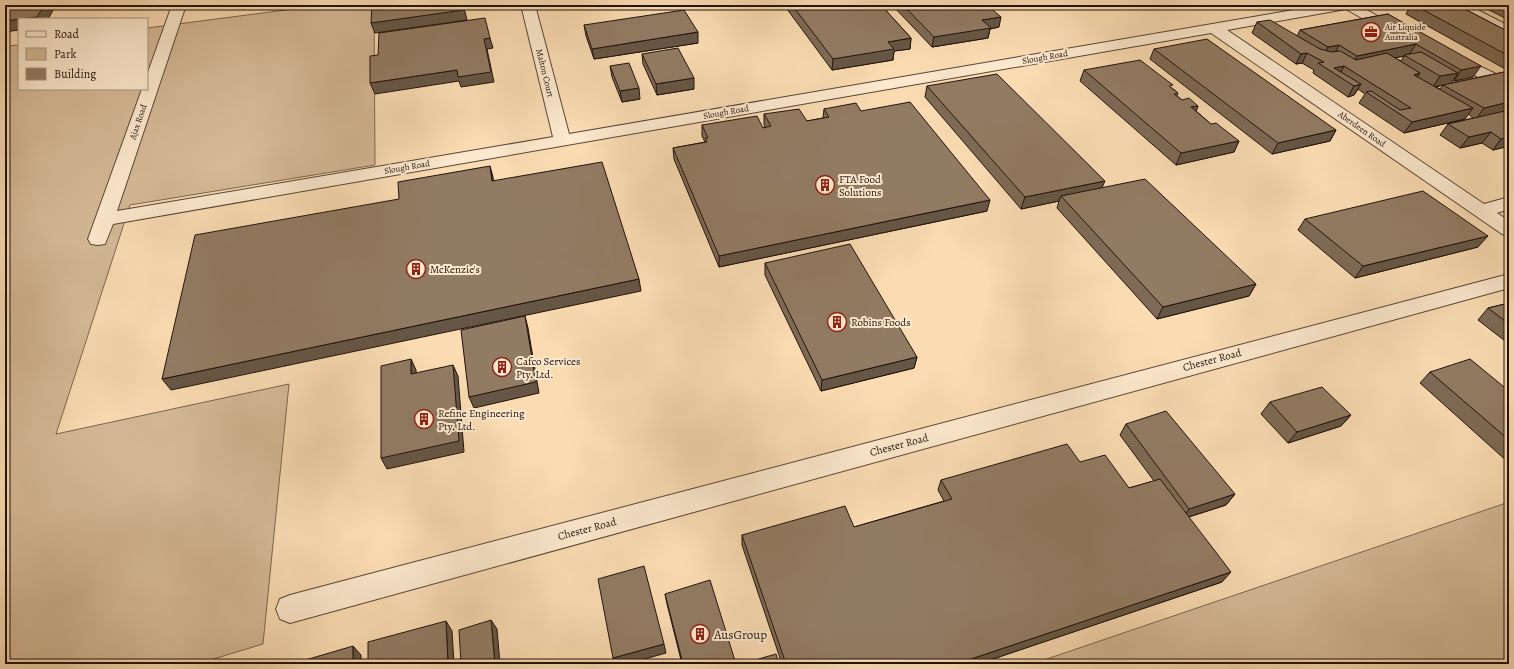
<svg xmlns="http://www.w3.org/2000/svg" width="1514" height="669" font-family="Alegreya,serif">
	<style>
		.green { fill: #d5b996; stroke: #7b6652 }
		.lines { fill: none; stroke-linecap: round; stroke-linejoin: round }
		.minor-casing { stroke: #574536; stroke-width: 2 }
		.minor { fill: #fce8cd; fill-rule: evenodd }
		.wall { fill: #7e6a55; stroke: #21130d; fill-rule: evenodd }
		.shaded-wall { fill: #665645; stroke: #21130d }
		.building { fill: #927b63; stroke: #21130d }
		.labels { text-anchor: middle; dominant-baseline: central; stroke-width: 4; stroke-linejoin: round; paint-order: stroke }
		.far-poi-label { font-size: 9px; fill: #21130d; stroke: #fce8cd; text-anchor: start }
		.far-street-label { font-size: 9px; fill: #21130d; stroke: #fce8cd }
		.poi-label { font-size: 11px; fill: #21130d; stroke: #fce8cd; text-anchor: start }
		.street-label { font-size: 11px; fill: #21130d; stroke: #fce8cd }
		.near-poi-label { font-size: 13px; fill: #21130d; stroke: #fce8cd; text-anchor: start }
	</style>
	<rect width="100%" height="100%" fill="#fadbb2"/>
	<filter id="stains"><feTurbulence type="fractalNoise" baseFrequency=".005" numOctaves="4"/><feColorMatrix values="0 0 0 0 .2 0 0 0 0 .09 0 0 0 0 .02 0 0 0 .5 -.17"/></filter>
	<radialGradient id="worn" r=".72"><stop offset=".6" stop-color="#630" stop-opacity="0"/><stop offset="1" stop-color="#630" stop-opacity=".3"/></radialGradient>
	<g class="green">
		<path d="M324 5H374L375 165 130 205 56 434 289 384 263 644 197 664H5V46L19 45V89H147V28Z"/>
		<path d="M1509 502V664H1032Z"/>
	</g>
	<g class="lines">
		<defs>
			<g id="minor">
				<path d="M172 5H186L117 211 553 137 521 5H535L569 134 1323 5H1358L1383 19 1385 22 1383 25 1358 30 1353 29 1351 26 1353 23 1365 20 1346 9 1227 30 1484 204 1509 197V209L1497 213 1509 221V236L1502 234 1211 33 113 224 105 244 98 245 91 244 88 239 142 89H147V75Z"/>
				<path d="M1450 5H1468L1509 26V36L1452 8Z"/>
				<path d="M1451 52 1500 76 1502 79 1500 82C1489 85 1478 90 1467 87L1465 84 1467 81 1480 78 1446 60 1443 57 1446 54Z"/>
				<path d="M1509 274V288L290 623 280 619 276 609 280 599 290 595Z"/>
			</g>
		</defs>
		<use href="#minor" class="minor-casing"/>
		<use href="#minor" class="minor"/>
	</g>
	<g class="wall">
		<path d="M784 5H881L911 38 910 49 894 51 893 60 832 70Z"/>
		<path d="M892 5H987L999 27 990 29 988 38 932 47Z"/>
		<path d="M1411 5H1457L1509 32V71L1406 14Z"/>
		<path d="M1479 5H1509V20Z"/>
		<path d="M1388 14 1473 77 1454 81 1453 80 1451 83 1509 71V146L1493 150 1482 143 1460 148 1440 135 1448 124 1473 118 1468 114 1465 119 1404 133 1359 103 1365 94 1358 89 1354 95 1348 97 1313 73 1314 70 1302 63 1296 64 1252 33 1257 22 1297 36 1300 30ZM1404 56 1401 61 1395 58ZM1443 85 1440 89 1436 87Z"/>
		<path d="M584 25 698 43 594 59 586 36Z"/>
		<path d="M1154 49 1336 130 1330 141 1272 154 1150 59Z"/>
		<path d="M642 54 694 89 657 95 643 64Z"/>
		<path d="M610 66 640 99 622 102 612 77Z"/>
		<path d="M1084 70 1172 88 1178 93 1177 96 1182 100 1198 106 1196 111 1211 124 1239 141 1234 152 1176 165 1080 81Z"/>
		<path d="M927 86 1102 188 1256 284 1249 296 1157 319 1057 208 1059 201 1021 209 925 97Z"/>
		<path d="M824 109 861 111 987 211 719 267 674 159 673 148 705 142 702 136V125L763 128 765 127 764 125V114L807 121 823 118Z"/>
		<path d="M1305 219 1478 247 1355 278 1298 230Z"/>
		<path d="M765 263 917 357 914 368 821 391 765 275Z"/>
		<path d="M1509 303V344L1478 320 1488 308Z"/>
		<path d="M1430 372 1509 391V463L1420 383Z"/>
		<path d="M1270 402 1351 415 1341 426 1288 443 1261 414Z"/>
		<path d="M1126 424 1235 494 1226 505 1189 517 1222 582 978 664H782L742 545V535L854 527 944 501 938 490 941 480 1129 488 1154 481 1120 435Z"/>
		<path d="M665 594 736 664H682L667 604Z"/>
	</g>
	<g class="shaded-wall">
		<path d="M44 5H56L48 19H20Z"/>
		<path d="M463 5 464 8 467 20 375 33 371 23Z"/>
		<path d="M590 5H619L590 9Z"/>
		<path d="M1001 17 999 27 990 29 988 38 932 47 934 37 982 20Z"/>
		<path d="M19 19V30L5 32V21Z"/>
		<path d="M698 32V43L594 59 592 49Z"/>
		<path d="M490 38 493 48 487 49 494 82 461 87 459 81 375 94 370 83 457 70 484 39Z"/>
		<path d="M911 38 910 49 894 51 893 60 832 70 833 59 888 42Z"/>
		<path d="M1416 44 1409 55 1351 67 1357 56Z"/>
		<path d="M1339 45 1334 55 1322 58 1328 47Z"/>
		<path d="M1307 53 1302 63 1296 64 1301 54Z"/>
		<path d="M1344 66 1339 76 1334 68Z"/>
		<path d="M1481 66 1473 77 1454 81 1461 70Z"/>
		<path d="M1420 73 1413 84 1414 75Z"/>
		<path d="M1458 73 1451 84 1443 85 1433 87 1440 76Z"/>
		<path d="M694 78V89L657 95 656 84Z"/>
		<path d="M1361 84 1354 95 1348 97 1354 86Z"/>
		<path d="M639 88 640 99 622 102 620 91Z"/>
		<path d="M1509 102V111L1476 119 1484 108Z"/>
		<path d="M1198 106 1194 117 1191 107Z"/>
		<path d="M1473 108 1465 119 1404 133 1412 122Z"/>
		<path d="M1336 130 1330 141 1272 154 1278 143Z"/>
		<path d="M1491 132 1482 143 1460 148 1469 137Z"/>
		<path d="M1509 137V146L1493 150 1501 139Z"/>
		<path d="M1239 141 1234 152 1176 165 1181 153Z"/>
		<path d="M490 166 493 177 495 192 492 181Z"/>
		<path d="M1105 181 1100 192 1061 196 1059 201 1021 209 1025 197Z"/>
		<path d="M990 200 987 211 719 267V256Z"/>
		<path d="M1488 236 1478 247 1355 278 1363 266Z"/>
		<path d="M639 279 641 291 171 390 162 379Z"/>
		<path d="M1256 284 1249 296 1157 319 1163 307Z"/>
		<path d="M525 316 528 328 539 393 474 408 469 397Z"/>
		<path d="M917 357 914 368 821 391 822 380Z"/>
		<path d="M411 359 416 370 417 385 411 374Z"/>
		<path d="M453 365 458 376 464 452 387 469 381 458Z"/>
		<path d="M1351 415 1341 426 1288 443 1297 432Z"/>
		<path d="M1235 494 1226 505 1182 519 1189 509Z"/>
		<path d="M1231 572 1222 582 978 664H956Z"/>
		<path d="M491 620 497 629 500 664H495Z"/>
		<path d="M446 621 452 631 454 664H448Z"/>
		<path d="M664 644 666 653 627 664H615L613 658Z"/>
		<path d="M353 646 361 655V664H353Z"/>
	</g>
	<g class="building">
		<path d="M5 5H44L37 17 5 21Z"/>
		<path d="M372 5H463L464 10 371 23Z"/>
		<path d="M792 5H881L911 38 888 42 894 49 833 59Z"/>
		<path d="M903 5H987L1001 17 982 20 991 28 934 37Z"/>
		<path d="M1414 5H1457L1509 32V56Z"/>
		<path d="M684 10 698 32 592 49 584 25Z"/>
		<path d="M1388 14 1481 66 1461 70 1416 44 1357 56 1339 45 1328 47 1300 30Z"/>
		<path d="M485 18 490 38 484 39 491 72 458 77 457 70 370 83V56L378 55 379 33Z"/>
		<path d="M1270 20 1320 49 1332 52 1340 51 1356 60 1387 53 1420 73 1414 75 1473 108 1412 122 1366 92 1371 91 1400 110 1411 108 1344 66 1334 68 1361 84 1354 86 1318 63 1324 62 1307 53 1301 54 1257 22Z"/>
		<path d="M1207 39 1336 130 1278 143 1154 49Z"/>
		<path d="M678 48 694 78 656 84 642 54Z"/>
		<path d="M1421 52 1458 73 1440 76 1404 55Z"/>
		<path d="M1140 60 1173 85 1169 86 1178 93 1174 94 1182 100 1189 98 1198 106 1191 107 1211 124 1216 123 1239 141 1181 153 1084 70Z"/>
		<path d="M629 63 639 88 620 91 610 66Z"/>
		<path d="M1509 71V102L1484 108 1443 85Z"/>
		<path d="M997 74 1105 181 1025 197 927 86Z"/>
		<path d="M910 102 990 200 719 256 673 148 707 142 705 138H708L702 125 757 116 763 128 771 126 764 114 799 109 807 121 829 117 824 109 856 103 861 111Z"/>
		<path d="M1509 110V137L1501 139 1491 132 1469 137 1448 124Z"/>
		<path d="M602 162 639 279 162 379 195 235 399 199 398 182 490 166 492 181Z"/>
		<path d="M1145 179 1256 284 1163 307 1061 196Z"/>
		<path d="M1423 191 1488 236 1363 266 1305 219Z"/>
		<path d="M850 244 917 357 822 380 765 263Z"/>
		<path d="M1509 303V324L1488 308Z"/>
		<path d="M525 316 536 382 469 397 461 330Z"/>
		<path d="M411 359V374L453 365 459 441 381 458V366Z"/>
		<path d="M1470 359 1509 391V440L1430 372Z"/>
		<path d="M1322 387 1351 415 1297 432 1270 402Z"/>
		<path d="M1166 411 1235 494 1189 509 1126 424Z"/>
		<path d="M1067 444 1080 462 1105 455 1129 488 1160 479 1231 572 956 664H786L742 535 845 506 854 527 952 499 941 480Z"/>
		<path d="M644 566 664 644 613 658 598 579Z"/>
		<path d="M710 580 736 664H683L665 594Z"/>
		<path d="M491 620 495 664H461L459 630Z"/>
		<path d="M446 621 448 664H368V642Z"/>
		<path d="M353 646V664H302V661Z"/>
		<path d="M776 654 779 664H741Z"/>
	</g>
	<defs>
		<symbol id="office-ring" viewBox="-11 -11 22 22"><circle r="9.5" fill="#fce8cd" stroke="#8f2418" stroke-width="1.5"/><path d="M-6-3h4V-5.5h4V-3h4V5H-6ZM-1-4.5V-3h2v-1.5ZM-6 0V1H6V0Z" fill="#8f2418"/></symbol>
		<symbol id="building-ring" viewBox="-11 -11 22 22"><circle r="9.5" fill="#fce8cd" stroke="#8f2418" stroke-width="1.5"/><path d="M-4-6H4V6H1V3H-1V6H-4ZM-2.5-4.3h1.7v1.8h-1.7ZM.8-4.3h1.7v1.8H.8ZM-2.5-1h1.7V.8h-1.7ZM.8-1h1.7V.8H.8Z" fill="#8f2418"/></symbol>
	</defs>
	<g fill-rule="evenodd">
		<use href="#office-ring" x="1360" y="21" width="22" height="22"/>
		<use href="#building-ring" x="814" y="174" width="22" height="22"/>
		<use href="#building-ring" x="405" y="258" width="22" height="22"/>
		<use href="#building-ring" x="826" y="311" width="22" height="22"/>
		<use href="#building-ring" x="491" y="356" width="22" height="22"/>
		<use href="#building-ring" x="413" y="408" width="22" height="22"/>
		<use href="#building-ring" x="689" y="623" width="22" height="22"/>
	</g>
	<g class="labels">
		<g class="far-poi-label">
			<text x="1385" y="27">Air Liquide<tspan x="1385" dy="10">Australia</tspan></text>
		</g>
		<g class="far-street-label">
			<text transform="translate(1045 57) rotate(-10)">Slough Road</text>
			<text transform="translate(545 73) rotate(76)">Malton Court</text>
			<text transform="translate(726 112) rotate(-10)">Slough Road</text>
			<text transform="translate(138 122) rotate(-71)">Ajax Road</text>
			<text transform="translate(1362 129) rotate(35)">Aberdeen Road</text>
			<text transform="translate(407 167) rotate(-10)">Slough Road</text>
		</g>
		<g class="poi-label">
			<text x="839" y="179">FTA Food<tspan x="839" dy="13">Solutions</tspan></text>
			<text x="430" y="269">McKenzie's</text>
			<text x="851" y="322">Robins Foods</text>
			<text x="516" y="361">Cafco Services<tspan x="516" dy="13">Pty. Ltd.</tspan></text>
			<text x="438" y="413">Refine Engineering<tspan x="438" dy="13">Pty. Ltd.</tspan></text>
		</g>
		<g class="street-label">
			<text transform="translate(1212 360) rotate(-15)">Chester Road</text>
			<text transform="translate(899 445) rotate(-15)">Chester Road</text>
			<text transform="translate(587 529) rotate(-15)">Chester Road</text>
		</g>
		<g class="near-poi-label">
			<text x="714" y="634">AusGroup</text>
		</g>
	</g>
	<rect width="1514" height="669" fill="none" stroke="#fadbb2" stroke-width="20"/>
	<rect x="6" y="6" width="1502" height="657" fill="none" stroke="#21130d" stroke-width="2"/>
	<rect x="10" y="10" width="1494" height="649" fill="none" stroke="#21130d"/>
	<rect x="18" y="18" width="130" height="72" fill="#fce8cd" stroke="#a49380"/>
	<rect x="26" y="31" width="20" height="6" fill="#fce8cd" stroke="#a49380"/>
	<text x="54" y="38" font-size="12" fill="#21130d">Road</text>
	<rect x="26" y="48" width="20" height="12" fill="#d5b996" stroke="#a49380"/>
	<text x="54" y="58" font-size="12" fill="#21130d">Park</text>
	<rect x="26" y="68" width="20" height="12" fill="#927b63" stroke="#a49380"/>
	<text x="54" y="78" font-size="12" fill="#21130d">Building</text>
	<rect width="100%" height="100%" filter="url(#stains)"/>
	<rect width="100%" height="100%" fill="url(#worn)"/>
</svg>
